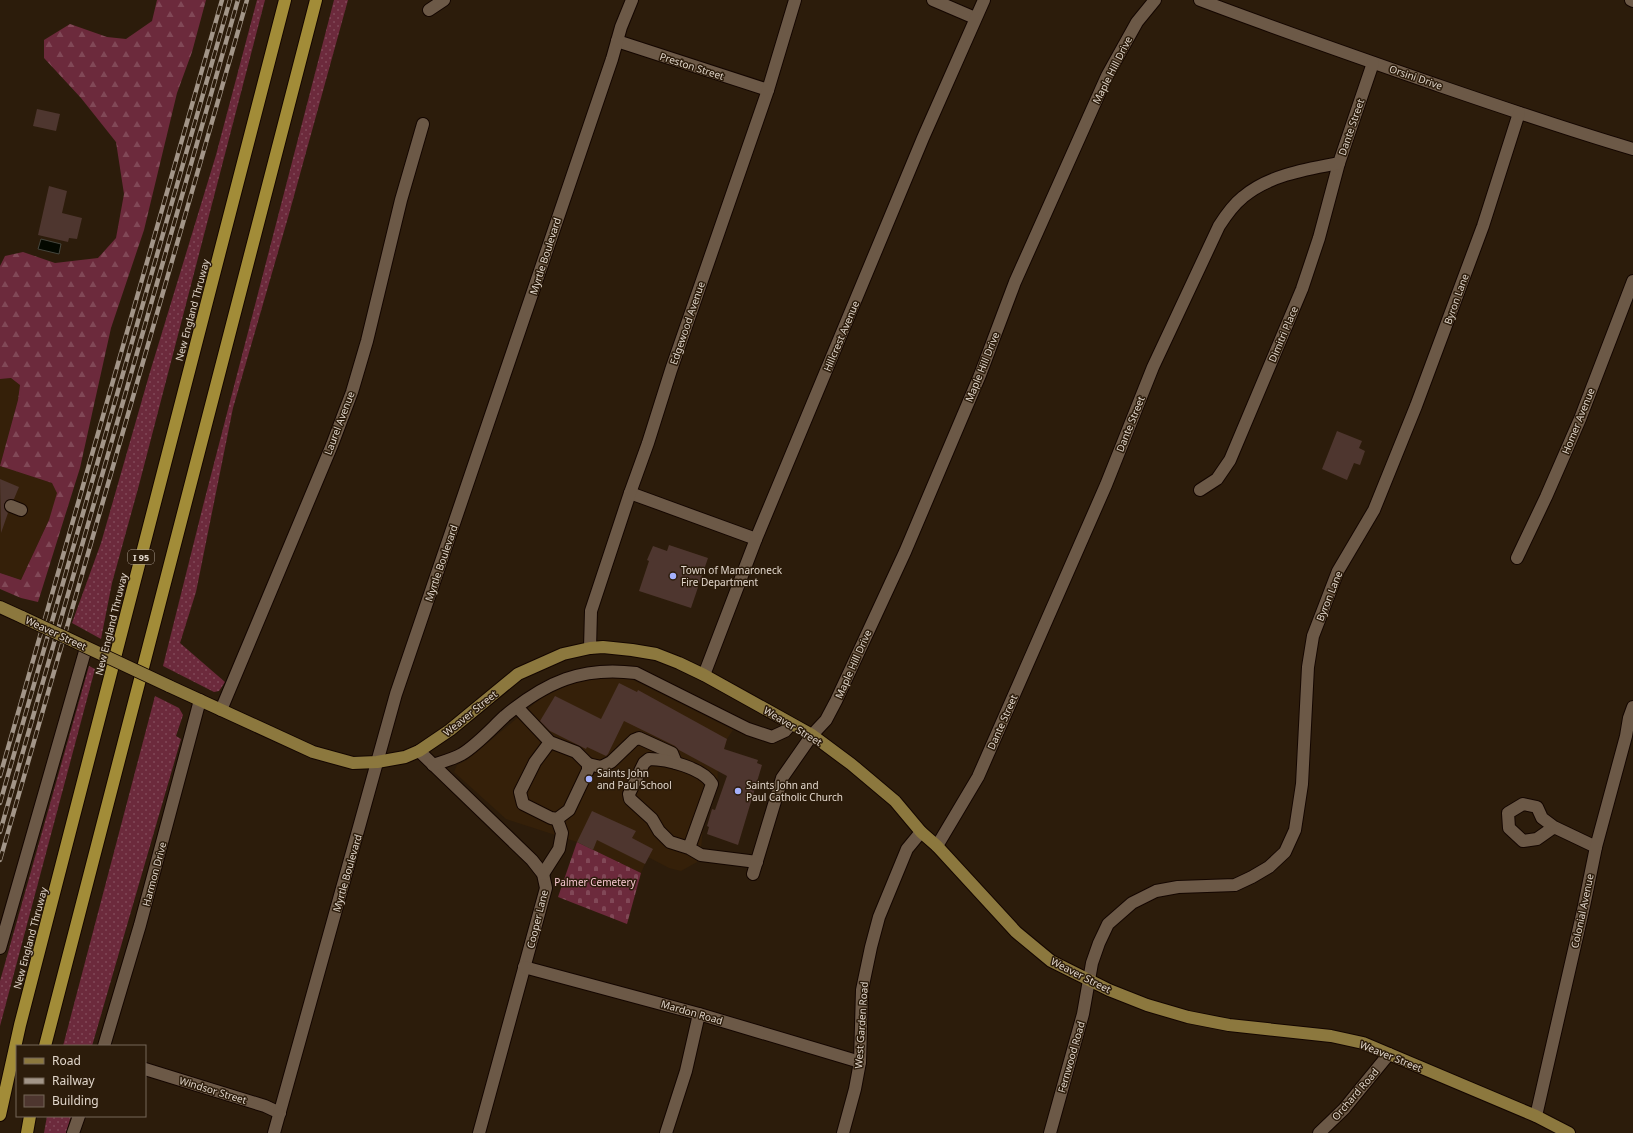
<svg xmlns="http://www.w3.org/2000/svg" width="1633" height="1133" font-family="'Noto Sans',sans-serif">
	<style>
		.built { fill: #352009 }
		.grass { fill: url(#grass-dots) }
		.forest { fill: url(#forest-firs) }
		.cemetery { fill: url(#cemetery-stones) }
		.water { fill: #040800; stroke: #46463d }
		.building { fill: #4e362f }
		.lines { fill: none; stroke-linecap: round; stroke-linejoin: round }
		.minor-casing { stroke: #140600; stroke-width: 14 }
		.major-casing { stroke: #140600; stroke-width: 14 }
		.highway-casing { stroke: #140600; stroke-width: 14 }
		.minor { stroke: #6c5947; stroke-width: 12 }
		.major { stroke: #8c783e; stroke-width: 12 }
		.highway { stroke: #a28c38; stroke-width: 12 }
		.rail-casing { stroke: #a29588; stroke-width: 4.5 }
		.rail { stroke: #2c1c0b; stroke-width: 3; stroke-dasharray: 9; stroke-linecap: butt }
		.major-bridge-casing { stroke: #140600; stroke-width: 14; stroke-linecap: butt }
		.major-bridge { stroke: #8c783e; stroke-width: 12 }
		.poi-dot { fill: #a5b1fc; stroke: #2c1c0b; stroke-width: 1.5 }
		.labels { text-anchor: middle; dominant-baseline: central; stroke-width: 3; stroke-linejoin: round; paint-order: stroke }
		.shield { fill: #2c1c0b; stroke: #ab9e91; stroke-width: 1 }
		.shield-label { font-size: 9px; font-weight: bold; fill: #e1d6cb }
		.street-label { font-size: 10px; fill: #e1d6cb; stroke: #2c1c0b }
		.poi-label { font-size: 10px; fill: #e1d6cb; stroke: #2c1c0b; text-anchor: start }
		.park-label { font-size: 10px; fill: #f8c9d2; stroke: #2c1c0b }
	</style>
	<defs>
		<pattern id="grass-dots" width="8" height="8" patternUnits="userSpaceOnUse"><rect width="8" height="8" fill="#6c2a3c"/><path d="M2 2h.1M6 6h.1" fill="none" stroke="#814857" stroke-width="1.8" stroke-linecap="round"/></pattern>
		<pattern id="forest-firs" width="22" height="20" patternUnits="userSpaceOnUse"><rect width="22" height="20" fill="#6c2a3c"/><path d="M5 1l3.5 6h-7zM16 11l3.5 6h-7z" fill="#814857"/></pattern>
		<pattern id="cemetery-stones" width="16" height="16" patternUnits="userSpaceOnUse"><rect width="16" height="16" fill="#6c2a3c"/><path d="M2 7V4a2 2 0 0 1 4 0v3zM10 15v-3a2 2 0 0 1 4 0v3z" fill="#814857"/></pattern>
	</defs>
	<rect width="100%" height="100%" fill="#2c1c0b"/>
	<g class="built">
		<path d="M11 378 20 385 18 400 0 466 52 483 58 493 49 520 21 580 0 573V379Z"/>
		<path d="M613 677 629 678 733 730 727 739 718 771 717 786 703 826 701 849 697 862 681 871 669 868 648 857 641 873 577 842 506 819 454 772 457 765 467 760 541 698 568 685 596 678Z"/>
	</g>
	<g class="grass">
		<path d="M257 0H265L139 485 112 583 101 639 72 623 101 543 150 372 216 155Z"/>
		<path d="M334 0H348L289 214 233 408 196 592 180 643 225 682 219 691 214 692 163 666 204 502Z"/>
		<path d="M89 666 95 669 0 1026V981Z"/>
		<path d="M155 696 179 708 183 715 176 736 181 739 92 1046H63Z"/>
		<path d="M47 1116H71L66 1133H44Z"/>
	</g>
	<path class="forest" d="M157 0H206L192 52 177 93 144 230 111 328 80 468 38 602 21 598 0 589V573L21 580 49 520 57 493 52 483 0 466 18 400 20 385 11 378 0 379V266L5 256 23 252 55 263 98 258 116 238 124 194 116 142 81 98 44 58V40L70 24 107 37 126 39 152 21Z"/>
	<path class="cemetery" d="M577 842 641 873 627 924 558 897Z"/>
	<path class="water" d="M41 239 61 244 59 254 38 249Z"/>
	<g class="building">
		<path d="M37 109 60 114 56 131 33 126Z"/>
		<path d="M49 186 67 191 62 213 82 218 77 239 69 238 68 242 38 235Z"/>
		<path d="M1337 431 1362 441 1359 448 1365 451 1360 465 1354 463 1347 480 1322 469Z"/>
		<path d="M0 479 19 487 14 499 7 500 4 504 5 510 8 513 1 533Z"/>
		<path d="M669 545 708 558 691 608 639 591 649 561 647 560 653 546 667 551Z"/>
		<path d="M619 683 637 692 638 690 727 739 724 749 758 760 757 763 762 765 738 845 707 834 709 827 707 826 712 809 715 810 727 776 679 750 675 746 624 721 608 754 606 756 587 747 586 749 550 731 540 721 555 696 601 719Z"/>
		<path d="M592 811 636 831 632 838 653 849 645 864 597 840 593 850 577 842Z"/>
	</g>
	<g class="lines">
		<defs>
			<g id="minor">
				<path d="M933 0 975 18"/>
				<path d="M1200 0C1279 30 1360 58 1440 86 1504 108 1568 130 1633 149"/>
				<path d="M1631 0 1633 1"/>
				<path d="M429 10 444 0"/>
				<path d="M617 41 768 90"/>
				<path d="M1200 490 1217 479 1230 460 1302 289 1319 238 1339 163"/>
				<path d="M630 493 756 539"/>
				<path d="M11 506 21 510"/>
				<path d="M1517 558 1546 497 1580 419 1633 281"/>
				<path d="M590 648 591 611 630 493 648 443 671 370 768 90 795 0"/>
				<path d="M704 675 756 539 923 138 984 0"/>
				<path d="M517 707 550 742 576 752 588 764V770L569 810 557 819 551 818 523 804 520 792 535 762 550 742"/>
				<path d="M221 710 332 445 352 392 367 341 401 200 423 124"/>
				<path d="M419 751 532 860 543 874 546 888 479 1133"/>
				<path d="M588 764 601 767 611 762 634 740 639 738 672 753 676 763"/>
				<path d="M433 765C442 762 453 759 462 754 478 744 491 729 505 716 546 682 582 666 636 673L748 729 772 737 785 731 791 724"/>
				<path d="M1554 827 1537 839 1523 841 1509 828 1508 813 1523 804 1537 807 1542 818 1554 827 1596 847"/>
				<path d="M937 846 978 777 1106 485 1153 367 1219 226C1226 215 1233 205 1243 197 1269 175 1307 169 1339 163L1373 63"/>
				<path d="M689 848 712 784C703 768 667 759 649 759L644 763 629 794 630 799 652 819 659 831 670 842 689 848 701 855 757 862"/>
				<path d="M543 874 559 849 562 833 557 819"/>
				<path d="M753 874 782 778 812 735 826 720 836 701 905 552 980 375 1015 282 1107 76 1137 22 1155 0"/>
				<path d="M0 948 86 648"/>
				<path d="M524 967 699 1014 860 1062"/>
				<path d="M104 1046 140 925 200 700"/>
				<path d="M145 1069 265 1106 280 1113"/>
				<path d="M1536 1116 1584 906 1596 847 1626 736 1629 718 1633 707"/>
				<path d="M73 1133 79 1116"/>
				<path d="M274 1133 396 694 612 59 621 27 632 0"/>
				<path d="M666 1133 686 1071 699 1014"/>
				<path d="M843 1133 855 1089 860 1062 862 990 871 947 879 917 907 849 921 832"/>
				<path d="M1050 1133 1083 1014 1092 963 1099 943 1108 924 1132 903 1156 891 1178 887 1235 885 1252 877 1269 867 1285 852 1295 830 1302 784 1308 667 1313 636 1338 571 1374 510 1416 406 1483 226 1519 113"/>
				<path d="M1319 1133 1344 1109 1389 1054"/>
			</g>
			<g id="major">
				<path d="M0 607 22 617"/>
				<path d="M169 686 313 752 353 763 377 762 405 757 419 751 450 730 518 674 563 654 590 648 603 647 632 650 656 654 679 663 704 675 812 735 851 764 895 801 921 832 937 846 1016 932 1051 961 1109 990 1147 1005 1188 1017 1229 1025 1331 1036 1363 1043 1536 1116 1569 1133"/>
			</g>
			<g id="highway">
				<path d="M45 1046 316 0"/>
				<path d="M0 1115 20 1025 285 0"/>
				<path d="M27 1133 30 1116"/>
			</g>
		</defs>
		<use href="#minor" class="minor-casing"/>
		<use href="#major" class="major-casing"/>
		<use href="#highway" class="highway-casing"/>
		<use href="#minor" class="minor"/>
		<use href="#major" class="major"/>
		<use href="#highway" class="highway"/>
		<defs>
			<g id="rail">
				<path d="M0 776 222 0"/>
				<path d="M0 803 230 0"/>
				<path d="M0 832 238 0"/>
				<path d="M0 860 247 0"/>
			</g>
		</defs>
		<use href="#rail" class="rail-casing"/>
		<use href="#rail" class="rail"/>
		<defs>
			<path id="major-bridge" d="M22 617 169 686"/>
		</defs>
		<use href="#major-bridge" class="major-bridge-casing"/>
		<use href="#major-bridge" class="major-bridge"/>
	</g>
	<g class="poi-dot">
		<circle cx="673" cy="576" r="4"/>
		<circle cx="589" cy="779" r="4"/>
		<circle cx="738" cy="791" r="4"/>
	</g>
	<g class="labels">
		<rect class="shield" x="128" y="550" width="26" height="14" rx="3"/>
		<g class="shield-label">
			<text x="141" y="557">I 95</text>
		</g>
		<g class="street-label">
			<text transform="translate(692 66) rotate(18)">Preston Street</text>
			<text transform="translate(1112 70) rotate(-63)">Maple Hill Drive</text>
			<text transform="translate(1416 77) rotate(19)">Orsini Drive</text>
			<text transform="translate(1351 127) rotate(-71)">Dante Street</text>
			<text transform="translate(545 256) rotate(-72)">Myrtle Boulevard</text>
			<text transform="translate(1456 299) rotate(-70)">Byron Lane</text>
			<text transform="translate(192 310) rotate(-75)">New England Thruway</text>
			<text transform="translate(687 323) rotate(-71)">Edgewood Avenue</text>
			<text transform="translate(1283 334) rotate(-67)">Dimitri Place</text>
			<text transform="translate(841 336) rotate(-67)">Hillcrest Avenue</text>
			<text transform="translate(982 367) rotate(-68)">Maple Hill Drive</text>
			<text transform="translate(1578 421) rotate(-68)">Homer Avenue</text>
			<text transform="translate(339 423) rotate(-69)">Laurel Avenue</text>
			<text transform="translate(1130 424) rotate(-68)">Dante Street</text>
			<text transform="translate(441 563) rotate(-71)">Myrtle Boulevard</text>
			<text transform="translate(1329 596) rotate(-68)">Byron Lane</text>
			<text transform="translate(111 624) rotate(-76)">New England Thruway</text>
			<text transform="translate(56 633) rotate(25)">Weaver Street</text>
			<text transform="translate(853 664) rotate(-66)">Maple Hill Drive</text>
			<text transform="translate(470 713) rotate(-39)">Weaver Street</text>
			<text transform="translate(1002 722) rotate(-66)">Dante Street</text>
			<text transform="translate(793 726) rotate(31)">Weaver Street</text>
			<text transform="translate(347 873) rotate(-74)">Myrtle Boulevard</text>
			<text transform="translate(154 874) rotate(-75)">Harmon Drive</text>
			<text transform="translate(1582 911) rotate(-78)">Colonial Avenue</text>
			<text transform="translate(537 919) rotate(-76)">Cooper Lane</text>
			<text transform="translate(30 938) rotate(-75)">New England Thruway</text>
			<text transform="translate(1081 975) rotate(27)">Weaver Street</text>
			<text transform="translate(692 1012) rotate(16)">Mardon Road</text>
			<text transform="translate(861 1025) rotate(-86)">West Garden Road</text>
			<text transform="translate(1391 1056) rotate(22)">Weaver Street</text>
			<text transform="translate(1071 1057) rotate(-74)">Fernwood Road</text>
			<text transform="translate(213 1090) rotate(17)">Windsor Street</text>
			<text transform="translate(1355 1094) rotate(-49)">Orchard Road</text>
		</g>
		<g class="poi-label">
			<text x="681" y="570">Town of Mamaroneck<tspan x="681" dy="12">Fire Department</tspan></text>
			<text x="597" y="773">Saints John<tspan x="597" dy="12">and Paul School</tspan></text>
			<text x="746" y="785">Saints John and<tspan x="746" dy="12">Paul Catholic Church</tspan></text>
		</g>
		<g class="park-label">
			<text x="595" y="882">Palmer Cemetery</text>
		</g>
	</g>
	<rect x="16" y="1045" width="130" height="72" fill="#2c1c0b" stroke="#746658"/>
	<rect x="24" y="1058" width="20" height="6" fill="#8c783e" stroke="#746658"/>
	<text x="52" y="1065" font-size="12" fill="#e1d6cb">Road</text>
	<rect x="24" y="1078" width="20" height="6" fill="#a29588" stroke="#746658"/>
	<text x="52" y="1085" font-size="12" fill="#e1d6cb">Railway</text>
	<rect x="24" y="1095" width="20" height="12" fill="#4e362f" stroke="#746658"/>
	<text x="52" y="1105" font-size="12" fill="#e1d6cb">Building</text>
</svg>
